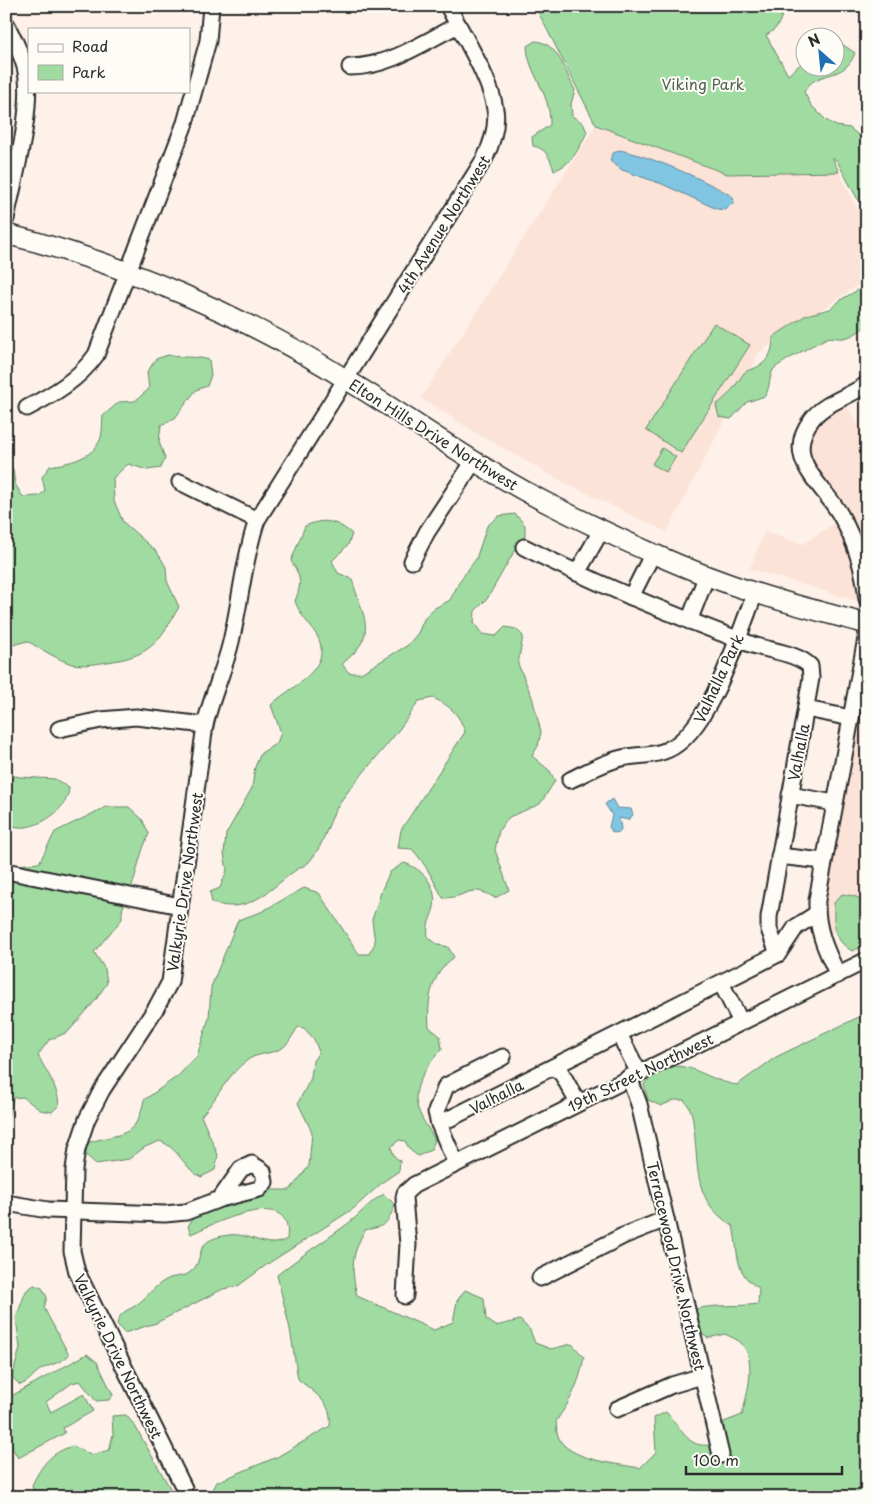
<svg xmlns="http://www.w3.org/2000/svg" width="873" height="1503" font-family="'Playpen Sans',sans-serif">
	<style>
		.built { fill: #fce3d8 }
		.green { fill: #a0dca2; stroke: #668466 }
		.water { fill: #80c5e1; stroke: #5e8798 }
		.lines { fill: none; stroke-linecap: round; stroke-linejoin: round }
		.minor-casing { stroke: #2b2b2b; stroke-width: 19 }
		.major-casing { stroke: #2b2b2b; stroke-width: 22 }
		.minor { stroke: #fdfcf7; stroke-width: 15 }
		.major { stroke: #fdfcf7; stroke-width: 19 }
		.labels { text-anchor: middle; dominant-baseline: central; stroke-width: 4; stroke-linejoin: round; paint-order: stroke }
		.park-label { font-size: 15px; fill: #4e604f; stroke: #fdfcf7 }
		.street-label { font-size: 15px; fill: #2b2b2b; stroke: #fdfcf7 }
	</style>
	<rect width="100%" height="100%" fill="#fdf1e9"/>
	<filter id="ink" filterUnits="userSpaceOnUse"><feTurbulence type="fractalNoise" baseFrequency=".02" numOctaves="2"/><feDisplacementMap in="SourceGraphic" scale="10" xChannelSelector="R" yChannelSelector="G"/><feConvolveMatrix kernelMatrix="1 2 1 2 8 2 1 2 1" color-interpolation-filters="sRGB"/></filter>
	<g filter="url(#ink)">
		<g class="built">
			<path d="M596 125 727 174 839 172 867 228V279L759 353 667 532 563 482 478 434 421 398Z"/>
			<path d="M842 399 867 438V604L750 569 764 532 803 544 842 518 813 481 804 435Z"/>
			<path d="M867 633V915L821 938 817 922Z"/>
		</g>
		<g class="green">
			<path d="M535 6H784C781 20 779 29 766 35L788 75 804 61 805 42 806 68H836V40L855 53C844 83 816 68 804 92L811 105 826 120 836 126 850 128 867 143V209L857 198 837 161 832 157 839 172 727 174 596 125Z"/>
			<path d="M535 41C558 42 565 72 575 90L571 104 572 116 583 123 587 132C580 147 571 166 554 170 550 158 546 148 533 146L532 137 550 125C551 92 528 74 527 46Z"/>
			<path d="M867 285V325C860 331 852 337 843 338 838 339 832 336 827 338 819 342 777 364 773 370 769 378 770 388 765 396L747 402 731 419 719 417 716 405C729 396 735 386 744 373 747 370 751 370 755 368 769 362 773 351 773 337L806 315 830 309 842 299Z"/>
			<path d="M714 323 750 345 681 453 646 430Z"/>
			<path d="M168 355C183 359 194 355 209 360L211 375 207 386 196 390 175 418 161 425 159 442 165 458 161 468 147 470 128 464 113 478 114 501 123 522 157 552 166 567 167 581 179 607C158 643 151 656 107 662 97 664 83 666 72 664 56 659 42 649 27 641L6 647V467L13 469 15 484 23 497 39 496 45 491 42 477 50 466C68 463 92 459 100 440 103 433 102 423 103 416L119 402 135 401 149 389 147 372 156 359Z"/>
			<path d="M662 448 676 457 666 472 652 464Z"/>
			<path d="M515 514 525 525V536L515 550 487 599 475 611 474 623 482 634 496 636 505 627 516 629 523 636 518 664 532 697 541 732 538 746 532 756 550 771 555 781 540 804 509 817 499 830 495 850 509 890 495 898C469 882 468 898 443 898 433 880 426 864 412 849L398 848 401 830 465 732C459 713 450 706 433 698L419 701 416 705C395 739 367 766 343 798 328 817 326 844 309 862 305 866 298 868 293 872 266 893 248 914 212 903L210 892 220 888 227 870 224 854 226 834 252 788 255 767 261 753 277 743 281 733 271 705C289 687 337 668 316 634 308 622 300 615 295 601 302 584 301 576 291 561L305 526C324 518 336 520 352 534L348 545 332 561 338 573 352 579C363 619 380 633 342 664L349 673H361L408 645 418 633 424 619 433 609 450 600 461 579 476 559 487 526 499 516Z"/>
			<path d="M6 774 20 777 55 779 69 788C68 808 45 824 26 827 20 828 12 826 6 825Z"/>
			<path d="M106 807H129L142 819 149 834C140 853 139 864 133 883 129 898 121 901 122 919L94 952 105 969 107 983 95 1001 68 1032 49 1040 38 1055C46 1072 58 1086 59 1105L52 1112 40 1110 23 1097 13 1098 6 1127V928L9 926 8 915H6V866L39 863 55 832Z"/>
			<path d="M404 863C422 868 438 886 434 907 431 920 426 922 428 937L437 944 448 947 454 957C431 974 427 1000 429 1027L440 1036 442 1049C429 1063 412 1085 417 1105 419 1116 429 1129 435 1140L431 1150 418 1156 410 1150 405 1141 399 1140 391 1147 394 1156 400 1161 399 1171 384 1181 353 1209 269 1263 238 1286 223 1289 156 1323 124 1333 117 1324C118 1321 119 1316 122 1314 125 1310 131 1309 135 1306 148 1297 155 1284 170 1278 176 1276 184 1277 189 1273 208 1261 188 1240 229 1235 250 1232 267 1251 287 1239 295 1184 213 1224 191 1234L188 1226 194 1217 262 1190H290L309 1166 312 1132 298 1103 311 1078 313 1061 319 1052 314 1039 304 1028 298 1027C294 1033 288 1045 282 1048 272 1054 259 1053 249 1059 227 1074 218 1098 201 1116L218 1155 215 1170 201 1177C184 1169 179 1148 160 1141L145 1147 129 1159 96 1164 86 1155 87 1143C121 1132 136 1140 144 1100L178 1076 197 1056 209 1018 211 987 238 920 261 912 304 888 319 893 359 954H369L375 943 372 920 382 889 390 872Z"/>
			<path d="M842 894 854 896 867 902V945L852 951C832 939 834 925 834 903Z"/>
			<path d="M867 1013V1497H204L211 1493 217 1482 277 1457 330 1426C333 1402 314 1393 298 1379L290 1329 277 1275C299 1257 323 1242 346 1225 359 1216 370 1201 384 1194L395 1205C387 1225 386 1226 365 1230 351 1255 351 1268 357 1296L434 1330 453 1322 457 1301 465 1290 484 1298 486 1319 496 1326 520 1320 530 1330 535 1343 551 1349 572 1344 584 1357C580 1381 571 1401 556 1421 557 1425 556 1432 558 1436 566 1460 618 1464 640 1468L656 1452 654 1418 666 1412C687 1435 689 1454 724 1441V1422L742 1415C747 1393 757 1363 742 1344 738 1339 730 1337 725 1334L708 1338 698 1331 695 1309C717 1304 737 1307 758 1304L759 1288C733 1274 739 1251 733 1226 693 1201 699 1171 694 1129 692 1116 693 1110 684 1100H674L661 1106 648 1100 644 1084C681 1047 698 1079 737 1085L776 1057Z"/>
			<path d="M34 1285 42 1288 47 1297 44 1308 69 1355C60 1364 50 1364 40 1370 32 1375 30 1382 20 1385L12 1377 20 1348 16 1318 26 1291Z"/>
			<path d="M87 1354 97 1362 113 1395 109 1400 96 1401 80 1381 72 1383 46 1402 51 1412 84 1394 93 1411 63 1428 65 1433 18 1458 6 1437V1399Z"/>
			<path d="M126 1415 135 1426 175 1497H35L32 1485C41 1466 51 1452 73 1446L91 1455 109 1450 113 1435 112 1416Z"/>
		</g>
		<g class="water">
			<path d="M619 150C645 154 711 182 733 197L734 202 726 210 717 209 662 184 622 170 610 161 612 154Z"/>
			<path d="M612 799 617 808 631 809 633 815 628 820 619 818 621 828 620 832 613 833 609 827 612 815 605 804Z"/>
		</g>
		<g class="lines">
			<defs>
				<g id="minor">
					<path d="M6 24C13 38 21 52 25 67 35 105 14 178 6 219"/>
					<path d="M350 67C389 67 424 42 458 25"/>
					<path d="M867 384C851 396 825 402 812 419 781 459 824 484 841 516 856 543 864 569 867 599"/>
					<path d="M27 408C54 394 78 380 96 355L185 123 208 41 211 6"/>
					<path d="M180 482 257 520"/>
					<path d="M524 547C598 585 675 616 753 645 770 651 797 653 810 666L811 678 769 917V929L778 954"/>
					<path d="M412 561 427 532 474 461"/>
					<path d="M577 573 602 529"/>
					<path d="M631 597 653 553"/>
					<path d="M689 621 707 575"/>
					<path d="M806 709 851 718"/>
					<path d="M59 729 101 720 136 717 205 725"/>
					<path d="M570 780C587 772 604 762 622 758 638 754 652 757 667 750 709 733 739 634 755 593"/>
					<path d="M790 795 834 803"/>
					<path d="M779 856 823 861"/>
					<path d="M6 871 180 906"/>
					<path d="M838 975C825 949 816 928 817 900L867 633"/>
					<path d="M721 983 741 1022"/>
					<path d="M619 1034 639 1073"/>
					<path d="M554 1067 562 1074 578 1103"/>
					<path d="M629 1077 639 1104 721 1455"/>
					<path d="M439 1124 778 954 796 927 816 914"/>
					<path d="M456 1164 439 1124 436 1112 446 1086 503 1057"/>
					<path d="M6 1203 48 1210 165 1214 186 1212 220 1199 259 1189 265 1182 263 1171 252 1164 241 1169 220 1199"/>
					<path d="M540 1278 623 1236 666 1219"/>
					<path d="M405 1296 408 1244 404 1198 405 1193 414 1185 867 960"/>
					<path d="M617 1409 672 1385 702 1376"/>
					<path d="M184 1488 77 1272 72 1251 74 1169 77 1149 87 1119 102 1090 156 1008 170 982 205 725C212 694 226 667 232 637 241 598 244 558 257 520L485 158C492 143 498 126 495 109 491 79 462 34 448 6"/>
				</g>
				<path id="major" d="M6 234C123 263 245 316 347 380 415 421 480 469 551 505 617 538 686 571 756 593 793 605 830 614 867 624"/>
			</defs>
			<use href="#minor" class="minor-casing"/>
			<use href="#major" class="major-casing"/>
			<use href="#minor" class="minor"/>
			<use href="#major" class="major"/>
		</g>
	</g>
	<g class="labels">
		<g class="park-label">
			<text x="703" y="83">Viking Park</text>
		</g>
		<g class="street-label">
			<text transform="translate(443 224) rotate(-58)">4th Avenue Northwest</text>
			<text transform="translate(434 434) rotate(32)">Elton Hills Drive Northwest</text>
			<text transform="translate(718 678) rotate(-65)">Valhalla Park</text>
			<text transform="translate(798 752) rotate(-79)">Valhalla</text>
			<text transform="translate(184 882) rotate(-82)">Valkyrie Drive Northwest</text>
			<text transform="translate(640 1072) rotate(-26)">19th Street Northwest</text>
			<text transform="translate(496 1096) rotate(-27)">Valhalla</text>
			<text transform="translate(677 1266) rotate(77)">Terracewood Drive Northwest</text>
			<text transform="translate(119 1356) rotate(64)">Valkyrie Drive Northwest</text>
		</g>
	</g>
	<rect width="873" height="1503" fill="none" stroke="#fdfcf7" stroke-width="25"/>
	<rect x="12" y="12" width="848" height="1478" fill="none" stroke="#2b2b2b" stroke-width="2" filter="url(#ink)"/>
	<rect x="28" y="28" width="162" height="65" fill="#fdfcf7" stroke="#a9a8a5"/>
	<rect x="38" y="44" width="25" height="8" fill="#fdfcf7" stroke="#a9a8a5"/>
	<text x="72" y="52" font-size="15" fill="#2b2b2b">Road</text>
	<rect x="38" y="65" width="25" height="15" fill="#a0dca2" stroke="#a9a8a5"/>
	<text x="72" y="78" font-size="15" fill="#2b2b2b">Park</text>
	<g transform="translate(820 52) rotate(333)"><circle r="24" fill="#fdfcf7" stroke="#a9a8a5"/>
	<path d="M0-4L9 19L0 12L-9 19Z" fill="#1f6fb2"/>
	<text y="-8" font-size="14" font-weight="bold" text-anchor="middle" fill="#2b2b2b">N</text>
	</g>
	<path d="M686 1466v8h156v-8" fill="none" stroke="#2b2b2b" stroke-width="2.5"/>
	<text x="693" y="1466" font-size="15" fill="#2b2b2b" stroke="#fdfcf7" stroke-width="4" paint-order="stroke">100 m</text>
</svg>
